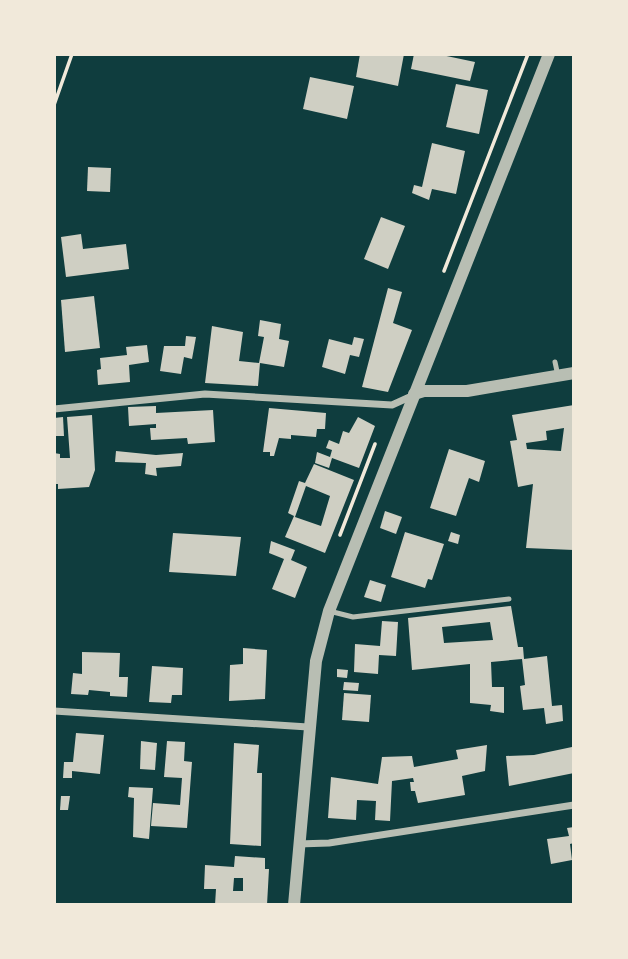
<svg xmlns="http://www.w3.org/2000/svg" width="628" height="959" font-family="'PT Sans Narrow',sans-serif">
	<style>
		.building { fill: #cfcfc3; fill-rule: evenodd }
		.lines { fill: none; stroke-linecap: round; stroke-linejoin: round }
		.path { stroke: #f1e9da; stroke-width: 3.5 }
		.service { stroke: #b8beb3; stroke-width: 5 }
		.minor { stroke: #b8beb3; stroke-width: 7 }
		.tertiary { stroke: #b8beb3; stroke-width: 12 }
	</style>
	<rect width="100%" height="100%" fill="#0f3d3e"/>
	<g class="building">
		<path d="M360 54H404L398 86 356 77Z"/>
		<path d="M414 54H437L475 62 470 81 411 69Z"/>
		<path d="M310 77 354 86 347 119 303 109Z"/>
		<path d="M456 84 488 90 479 134 446 127Z"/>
		<path d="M432 143 465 151 456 194 432 189 429 200 412 193 414 185 422 187Z"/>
		<path d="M88 167 111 168 110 192 87 191Z"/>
		<path d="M381 217 405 226 388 269 364 259Z"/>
		<path d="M81 234 83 249 126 244 129 269 66 277 61 237Z"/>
		<path d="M388 288 402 292 393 323 412 330 388 392 362 387Z"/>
		<path d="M94 296 100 348 65 352 61 300Z"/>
		<path d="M260 320 281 324 279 339 289 341 284 367 260 363 258 386 205 383 212 326 243 332 239 361 259 363 264 337 258 336Z"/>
		<path d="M186 336 196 337 192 359 184 357 181 374 160 371 164 346H185Z"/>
		<path d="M354 337 364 339 359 357 350 355 345 374 322 367 329 339 352 345Z"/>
		<path d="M147 345 149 362 129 365 130 382 98 385 97 370 101 369 100 358 127 355 126 347Z"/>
		<path d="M574 405V550L526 548 533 484 518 487 510 441 517 440 512 415ZM564 428 561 451 527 449 526 443 547 440 546 431Z"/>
		<path d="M156 406V413L213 410 215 442 188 444 187 438 151 440 150 428H156V424L129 426 128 407Z"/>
		<path d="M269 408 326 413 325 429H317L316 437 291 435V439L279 438 274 456H270V452H263Z"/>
		<path d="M92 415 95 470 89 487 58 489V484H54V453L60 454V458H70L67 417Z"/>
		<path d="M63 417 64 436H54V418Z"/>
		<path d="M358 417 375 426 359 468 332 458 329 468 315 463 317 452 330 457 332 450 326 448 329 440 339 444 343 431 349 433Z"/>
		<path d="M449 449 485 461 479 482 469 478 456 516 430 508Z"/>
		<path d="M116 451 156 455 183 453 181 466 156 468 157 476 145 474 146 463 115 462Z"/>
		<path d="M314 464 354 480 325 553 285 537 294 516 288 513 299 481 305 483ZM306 486 330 496 321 526 295 517Z"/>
		<path d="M385 511 402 517 396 534 380 528Z"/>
		<path d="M405 532 444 544 432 580 428 579 425 588 391 577Z"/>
		<path d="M451 532 460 535 458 544 448 541Z"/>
		<path d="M173 533 241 537 236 576 169 572Z"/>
		<path d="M271 541 295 550 291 560 307 567 295 598 272 589 284 559 269 553Z"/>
		<path d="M370 580 386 585 381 602 364 597Z"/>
		<path d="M511 606 518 647H523L524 659 547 656 552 706 562 705 563 721 546 724 544 708 523 710 520 686 525 685 522 659 491 662 492 687H504V713L490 711 491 705 470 703V664L412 670 408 618ZM490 622 493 640 444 643 442 627Z"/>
		<path d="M382 621 398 622 396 656 379 655 378 674 354 672 355 644 380 646Z"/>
		<path d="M243 648 267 650 265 699 229 701 230 665 243 664Z"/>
		<path d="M82 652 120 653 119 677H128L127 697 110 696V692L89 690 88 695 71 694 73 673 82 674Z"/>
		<path d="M152 666 183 668 182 695H172L171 703 149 702Z"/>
		<path d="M337 669 348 670 347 678 337 677Z"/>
		<path d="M344 682 359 683 358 691 343 690Z"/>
		<path d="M344 693 371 695 369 722 342 720Z"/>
		<path d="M76 733 104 735 100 774 72 771V778H63L64 762H73Z"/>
		<path d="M141 741 157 743 155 770 140 769Z"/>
		<path d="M167 741 185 742 184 761 192 762 187 828 151 826 153 803 180 805 182 778 164 777Z"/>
		<path d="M234 743 259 745 257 773H262L261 846 230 844Z"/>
		<path d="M487 745 485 771 462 776 465 795 418 803 415 791H411L410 782H414L413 778 392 781 390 821 375 820 376 801 357 800 356 820 328 818 331 777 378 784 382 757 412 756 414 767 458 759 456 750Z"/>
		<path d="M572 747 574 773 509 786 506 756 534 755Z"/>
		<path d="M129 787 153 788 149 839 133 837 134 798 128 797Z"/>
		<path d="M61 796H70L68 810H60Z"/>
		<path d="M574 827V843L570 844 572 860 551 864 547 839 569 836 567 828Z"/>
		<path d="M235 856 265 858V869H269L267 905H215L216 889H204L205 865 234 867ZM234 878H243V891H233Z"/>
	</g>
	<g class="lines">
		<g class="path">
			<path d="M54 105 72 54"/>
			<path d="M444 271 528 54"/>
			<path d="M340 535 375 444"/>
		</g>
		<g class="service">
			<path d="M555 362 558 376"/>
			<path d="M329 611 353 617 509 599"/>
		</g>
		<g class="minor">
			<path d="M54 409 205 394 392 405 414 395"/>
			<path d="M54 711 308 727"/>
			<path d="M298 844 329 843 574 805"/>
		</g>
		<g class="tertiary">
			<path d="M414 394 424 391H467L574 373"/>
			<path d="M294 905 316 661 329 611 549 54"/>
		</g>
	</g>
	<rect width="628" height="959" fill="none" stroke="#f1e9da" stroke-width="112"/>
</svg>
